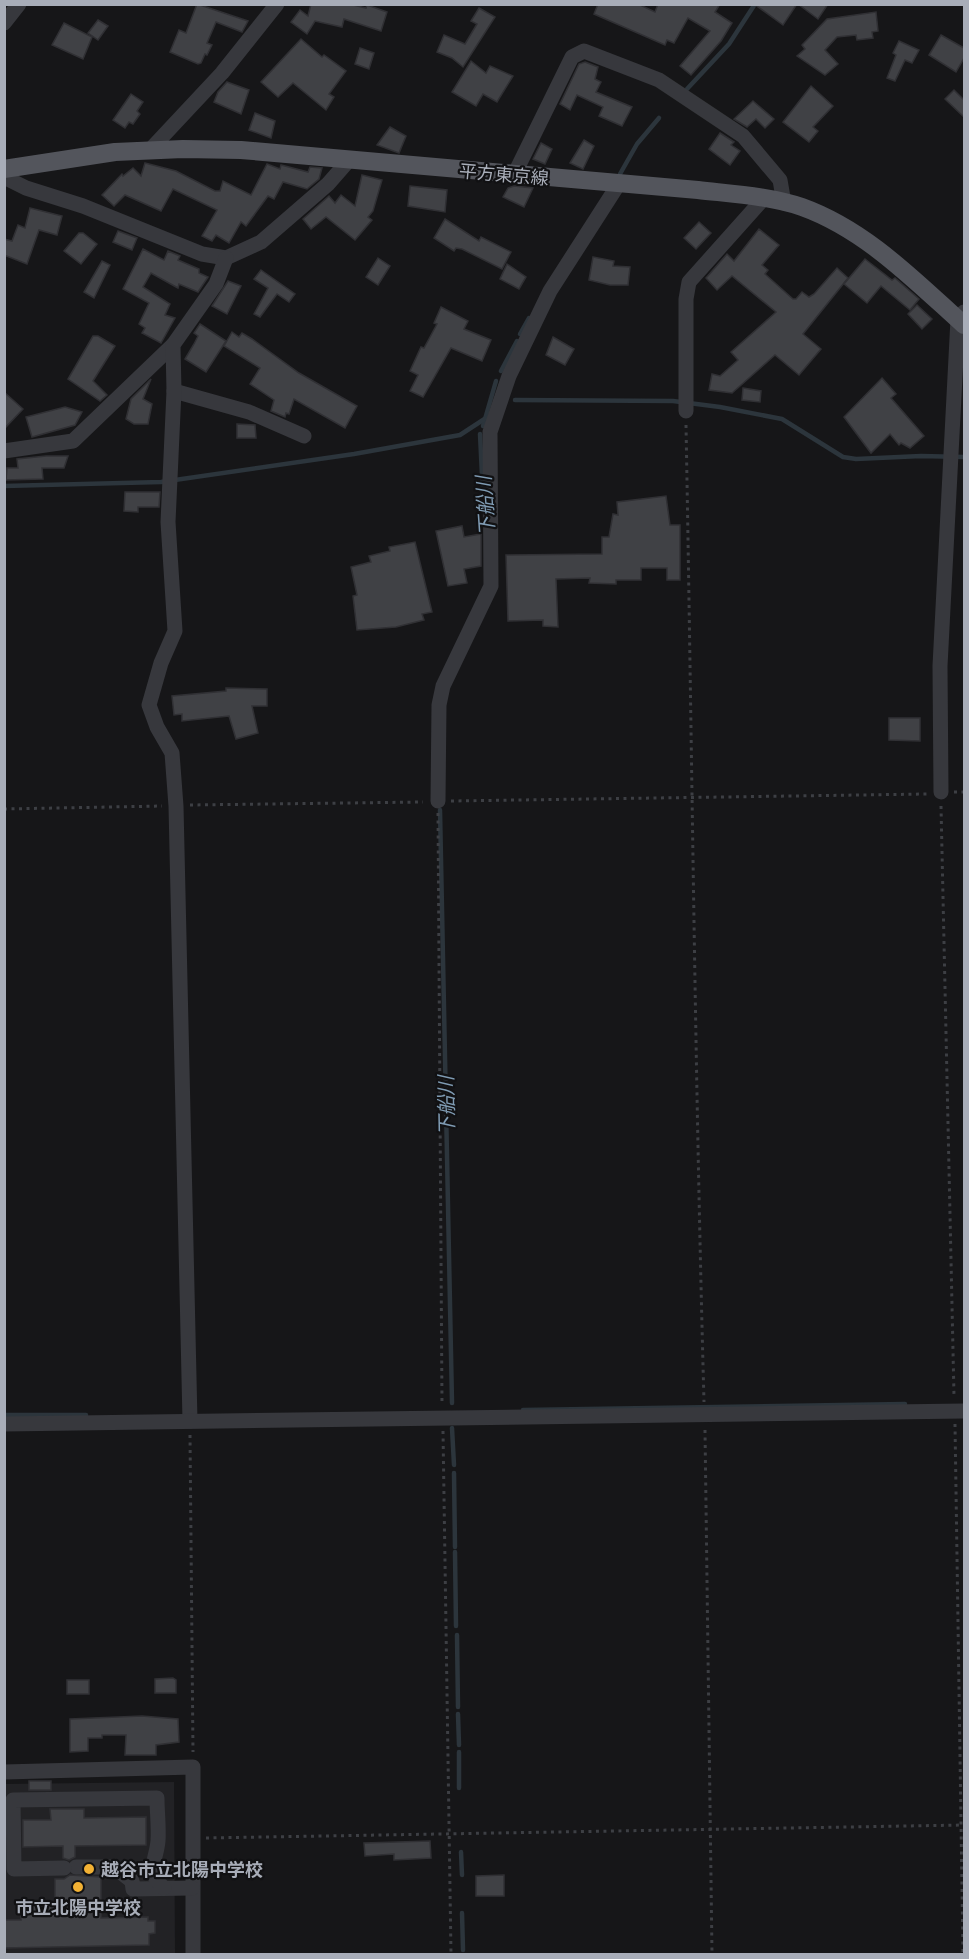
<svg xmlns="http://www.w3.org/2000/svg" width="969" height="1959" font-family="'Open Sans','Noto Sans JP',sans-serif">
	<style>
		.built { fill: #222225 }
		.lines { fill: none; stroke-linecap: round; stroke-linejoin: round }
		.stream { stroke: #2c353c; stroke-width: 4.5 }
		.building { fill: #404145; stroke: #303034; stroke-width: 1.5 }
		.path { stroke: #3d3f44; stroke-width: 3; stroke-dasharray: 3 4.5; stroke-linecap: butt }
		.minor { stroke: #37383d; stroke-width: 15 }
		.major { stroke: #53555c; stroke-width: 18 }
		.poi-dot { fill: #f2b134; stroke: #111113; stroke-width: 2 }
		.labels { text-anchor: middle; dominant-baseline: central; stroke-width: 4.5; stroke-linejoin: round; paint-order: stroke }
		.street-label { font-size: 18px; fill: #a8adb8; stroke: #111113 }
		.poi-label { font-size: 18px; font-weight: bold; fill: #a8adb8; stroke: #111113; text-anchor: start }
		.water-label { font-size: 20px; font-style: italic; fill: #7f9bb3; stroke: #111113 }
	</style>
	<rect width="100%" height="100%" fill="#161618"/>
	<path class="built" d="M174 1782 175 1954H5L4 1784Z"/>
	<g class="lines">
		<g class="stream">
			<path d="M687 89 729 44 755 4"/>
			<path d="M620 174 637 144 659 118"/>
			<path d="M520 334 529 318"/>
			<path d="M501 371 517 341"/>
			<path d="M515 400 673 401 720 407 782 419 843 457 856 459 921 456 964 457"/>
			<path d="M483 426 496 381"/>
			<path d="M480 434 483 497"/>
			<path d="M4 486 161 482 354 454 460 435 486 418"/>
			<path d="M440 810 452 1403"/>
			<path d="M523 1410 905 1404"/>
			<path d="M4 1415H86"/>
			<path d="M452 1428 454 1465"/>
			<path d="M454 1473 455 1547"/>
			<path d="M455 1552 456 1626"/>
			<path d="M457 1635 458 1707"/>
			<path d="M458 1714 459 1745"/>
			<path d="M459 1752V1788"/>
			<path d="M461 1852 462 1875"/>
			<path d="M462 1913 463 1950"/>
		</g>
	</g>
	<g class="building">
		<path d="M197 4 248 21 242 32 216 22 207 43 212 45 207 55 205 54 201 63 198 64 170 52 179 30 186 33Z"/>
		<path d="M311 4H349L366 8 367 5 387 12 381 31 344 19 342 27 315 21 307 34 291 22 300 10 308 16Z"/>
		<path d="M598 4H638L655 12 658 4H720L715 12 732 23 721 41 691 75 680 66 710 31 688 18 674 43 667 40 665 45 594 14Z"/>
		<path d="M754 4H797L783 25Z"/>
		<path d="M798 4H828L818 19Z"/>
		<path d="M479 8 495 17 463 67 452 58 437 52 444 35 465 44 477 24 471 21Z"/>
		<path d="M876 12 878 31 872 32 873 38 857 40 856 35 837 37 825 50 838 64 825 75 797 56 805 49 802 45 827 19Z"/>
		<path d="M98 20 108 26 98 40 88 33Z"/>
		<path d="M64 23 92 37 83 59 52 45Z"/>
		<path d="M941 35 964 48V58L956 72 929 55Z"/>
		<path d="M301 39 322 57 324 55 346 71 329 94 334 97 326 110 293 83 278 97 261 82Z"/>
		<path d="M899 41 919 50 912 63 905 60 895 81 887 78 896 55 893 53Z"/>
		<path d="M360 48 374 53 369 69 355 64Z"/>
		<path d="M471 61 486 73 490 66 513 76 497 102 483 94 476 106 452 92Z"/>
		<path d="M585 62 598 67 595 79 601 82 596 92 632 107 622 126 599 116 603 107 577 95 570 110 560 104 579 64Z"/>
		<path d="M227 82 249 90 241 114 214 102 218 92Z"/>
		<path d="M811 86 833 106 813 127 818 131 809 142 783 122Z"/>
		<path d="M954 90 964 100V117L945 99Z"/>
		<path d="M131 94 143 102 137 111 140 114 133 124 129 122 125 128 113 120Z"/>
		<path d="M753 101 774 119 765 128 756 119 747 127 734 119Z"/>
		<path d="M255 113 275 121 271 138 249 130Z"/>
		<path d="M390 127 406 136 399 153 377 145Z"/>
		<path d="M720 133 734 142 731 145 740 151 730 165 709 149Z"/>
		<path d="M584 140 594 146 583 169 570 163Z"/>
		<path d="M541 143 552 149 545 164 533 159Z"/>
		<path d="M145 163 176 171 215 191H220L223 181 251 195 267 164 280 169 281 165 308 172 310 167 322 168 319 179 307 189 283 182 274 199 268 196 246 226 241 222 229 243 216 235 212 241 202 236 217 210 173 189 161 211 125 195 114 206 102 195 122 174 123 176 133 168 141 176Z"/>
		<path d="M362 175 382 180 373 211 368 217 372 220 355 240 326 217 311 229 303 219 329 196 335 203 341 195 355 206Z"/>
		<path d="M410 186 447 190 445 212 408 206Z"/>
		<path d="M514 186 533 188 524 207 503 197 508 188Z"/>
		<path d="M30 208 62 216 57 235 39 230 27 264 4 255V239L12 241 18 225 25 228Z"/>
		<path d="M445 219 479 241 481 237 511 252 502 269 462 249 456 248 454 251 434 238Z"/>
		<path d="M699 222 711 233 696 249 684 238Z"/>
		<path d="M759 229 779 245 762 265 768 270 765 274 793 299H796L802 292 809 297 814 294 837 268 848 278 803 334 821 349 799 375 775 355 732 393 709 390 712 374 720 376 738 360 731 352 776 312 732 276 717 290 706 278 727 254 734 261Z"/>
		<path d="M118 231 137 238 132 250 113 242Z"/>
		<path d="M79 233H83L97 244 81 264 64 251Z"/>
		<path d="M143 249 164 260 168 251 180 256 178 260 199 269V273L208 277 198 292 179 284 178 288 151 273 143 287 170 304 165 315 175 318 161 343 142 333 145 328 139 324 149 303 123 289Z"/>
		<path d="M593 257 614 261 613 266 630 267 628 285H610L589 280Z"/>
		<path d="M378 258 390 266 378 285 366 277Z"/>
		<path d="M865 259 892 280 895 278 919 299 910 310 881 286 867 303 844 284Z"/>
		<path d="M102 261 110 265 94 298 84 292Z"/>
		<path d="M507 264 526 277 519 289 500 279Z"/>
		<path d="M261 270 295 294 289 302 277 294 260 317 254 314 268 288 254 279Z"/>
		<path d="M228 281 241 286 227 314 212 306Z"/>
		<path d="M917 305 932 319 922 329 908 314Z"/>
		<path d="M441 307 468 321 464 329 491 340 482 361 451 348 423 397 410 391 418 375 410 371 421 347 424 348 437 324 434 323Z"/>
		<path d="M200 324 226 341 206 372 185 359 194 344 198 336 194 333Z"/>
		<path d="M232 332 239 337 242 333 252 339 299 373 357 406 345 428 294 399 289 414 286 413 285 417 271 411 274 400 250 384 260 368 224 346Z"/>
		<path d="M93 336H98L115 346 93 381 107 395 100 401 68 379Z"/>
		<path d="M553 337 574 349 565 365 546 355Z"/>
		<path d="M882 378 896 394 891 398 924 436 910 448 901 443 899 445 890 434 871 453 844 417Z"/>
		<path d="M151 379 143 399 152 404 148 424H134L126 419 131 399Z"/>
		<path d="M743 388 761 391 760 402 742 400Z"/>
		<path d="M4 392 23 409 4 429Z"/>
		<path d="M65 407 82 412 75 425 32 437 26 417Z"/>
		<path d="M237 424 255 425 256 438H237Z"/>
		<path d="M46 456H68L64 468H42L43 479 6 480 7 468H18L17 459Z"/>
		<path d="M125 492H160L159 507H138V512L124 511Z"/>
		<path d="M666 496 670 525H680V580H667V568H641V580H616V584L589 583 590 578 556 579 558 627 543 626V620L508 621 506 555 602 554V537H609L613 514 618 515 617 502Z"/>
		<path d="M462 526 464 537 481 534V566L464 569 467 583 448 586 436 531Z"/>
		<path d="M415 542 432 612 422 614 424 620 396 627 357 630 353 596 357 595 351 567 371 562 369 556 390 551 389 547Z"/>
		<path d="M226 688 267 689V706H252L258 733 236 739 229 716 182 721V714L174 715 172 696 226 691Z"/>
		<path d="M889 718H920V741L889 740Z"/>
		<path d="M173 1678 176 1680V1693H155V1679Z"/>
		<rect x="67" y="1680" width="22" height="14"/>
		<path d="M142 1716 178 1719 179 1742 156 1745V1755H125L126 1735H102V1738H88V1751L70 1752V1719Z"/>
		<rect x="29" y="1781" width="22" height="9"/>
		<path d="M50 1809H84V1818L146 1817V1845L75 1846V1857L69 1860 63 1858V1846L23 1847V1820H51Z"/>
		<path d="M430 1841 431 1858 394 1860V1854L365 1856 364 1843Z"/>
		<path d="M70 1875 101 1877V1918L148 1917V1921H155V1933L149 1934V1945L4 1948V1920H21L20 1906 55 1905V1879H64Z"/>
		<path d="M504 1875V1896H476V1876Z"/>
	</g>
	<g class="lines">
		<g class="path">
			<path d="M686 425C692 751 695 1076 704 1402"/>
			<path d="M954 792H964"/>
			<path d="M451 801 927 794"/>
			<path d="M190 805 423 802"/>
			<path d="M941 806 954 1396"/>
			<path d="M4 809 162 806"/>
			<path d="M438 813 442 1404"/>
			<path d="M955 1424 963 1954"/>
			<path d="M705 1430 712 1954"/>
			<path d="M443 1431 451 1954"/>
			<path d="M190 1435 193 1752"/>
			<path d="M206 1838 964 1825"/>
		</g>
		<g class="minor">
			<path d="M4 23 19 4"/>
			<path d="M149 151 222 73 277 4"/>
			<path d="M514 175 572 57 584 51 659 80 743 136 780 180 784 203"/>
			<path d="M4 177 26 188 83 206 202 254 226 258 261 242 328 184 349 160"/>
			<path d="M174 391 249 412 304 436"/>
			<path d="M686 411V299L689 282 764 198"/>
			<path d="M4 451 73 441 173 345"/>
			<path d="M941 792 940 666 958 319 964 312"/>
			<path d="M438 801 439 705 443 686 491 586 490 432 509 376 550 291 618 185"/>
			<path d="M190 1421 176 806 172 753 157 727 149 705 161 663 175 631 168 522 174 391 173 345 216 284 226 258"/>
			<path d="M4 1424 964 1411"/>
			<path d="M4 1772 193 1767V1954"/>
			<path d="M76 1867H114L132 1881 133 1889 192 1888"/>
			<path d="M64 1868 14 1869 13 1800 157 1798C157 1812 159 1827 158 1841 156 1862 145 1871 164 1888"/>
		</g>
		<path class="major" d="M4 169 115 152 183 149 241 150 698 190C733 194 770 196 802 207 866 230 915 281 964 325"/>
	</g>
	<g class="poi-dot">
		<circle cx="89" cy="1869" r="6"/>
		<circle cx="78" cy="1887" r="6"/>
	</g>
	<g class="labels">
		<g class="street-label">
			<text transform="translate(504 174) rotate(5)">平方東京線</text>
		</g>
		<g class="poi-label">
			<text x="101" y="1869">越谷市立北陽中学校</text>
			<text x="78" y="1907" text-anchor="middle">市立北陽中学校</text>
		</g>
		<g class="water-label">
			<text transform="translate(485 506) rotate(-94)">下船川</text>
			<text transform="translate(446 1106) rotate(-91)">下船川</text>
		</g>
	</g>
	<rect width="969" height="1959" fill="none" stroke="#a8adb8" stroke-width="12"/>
</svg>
